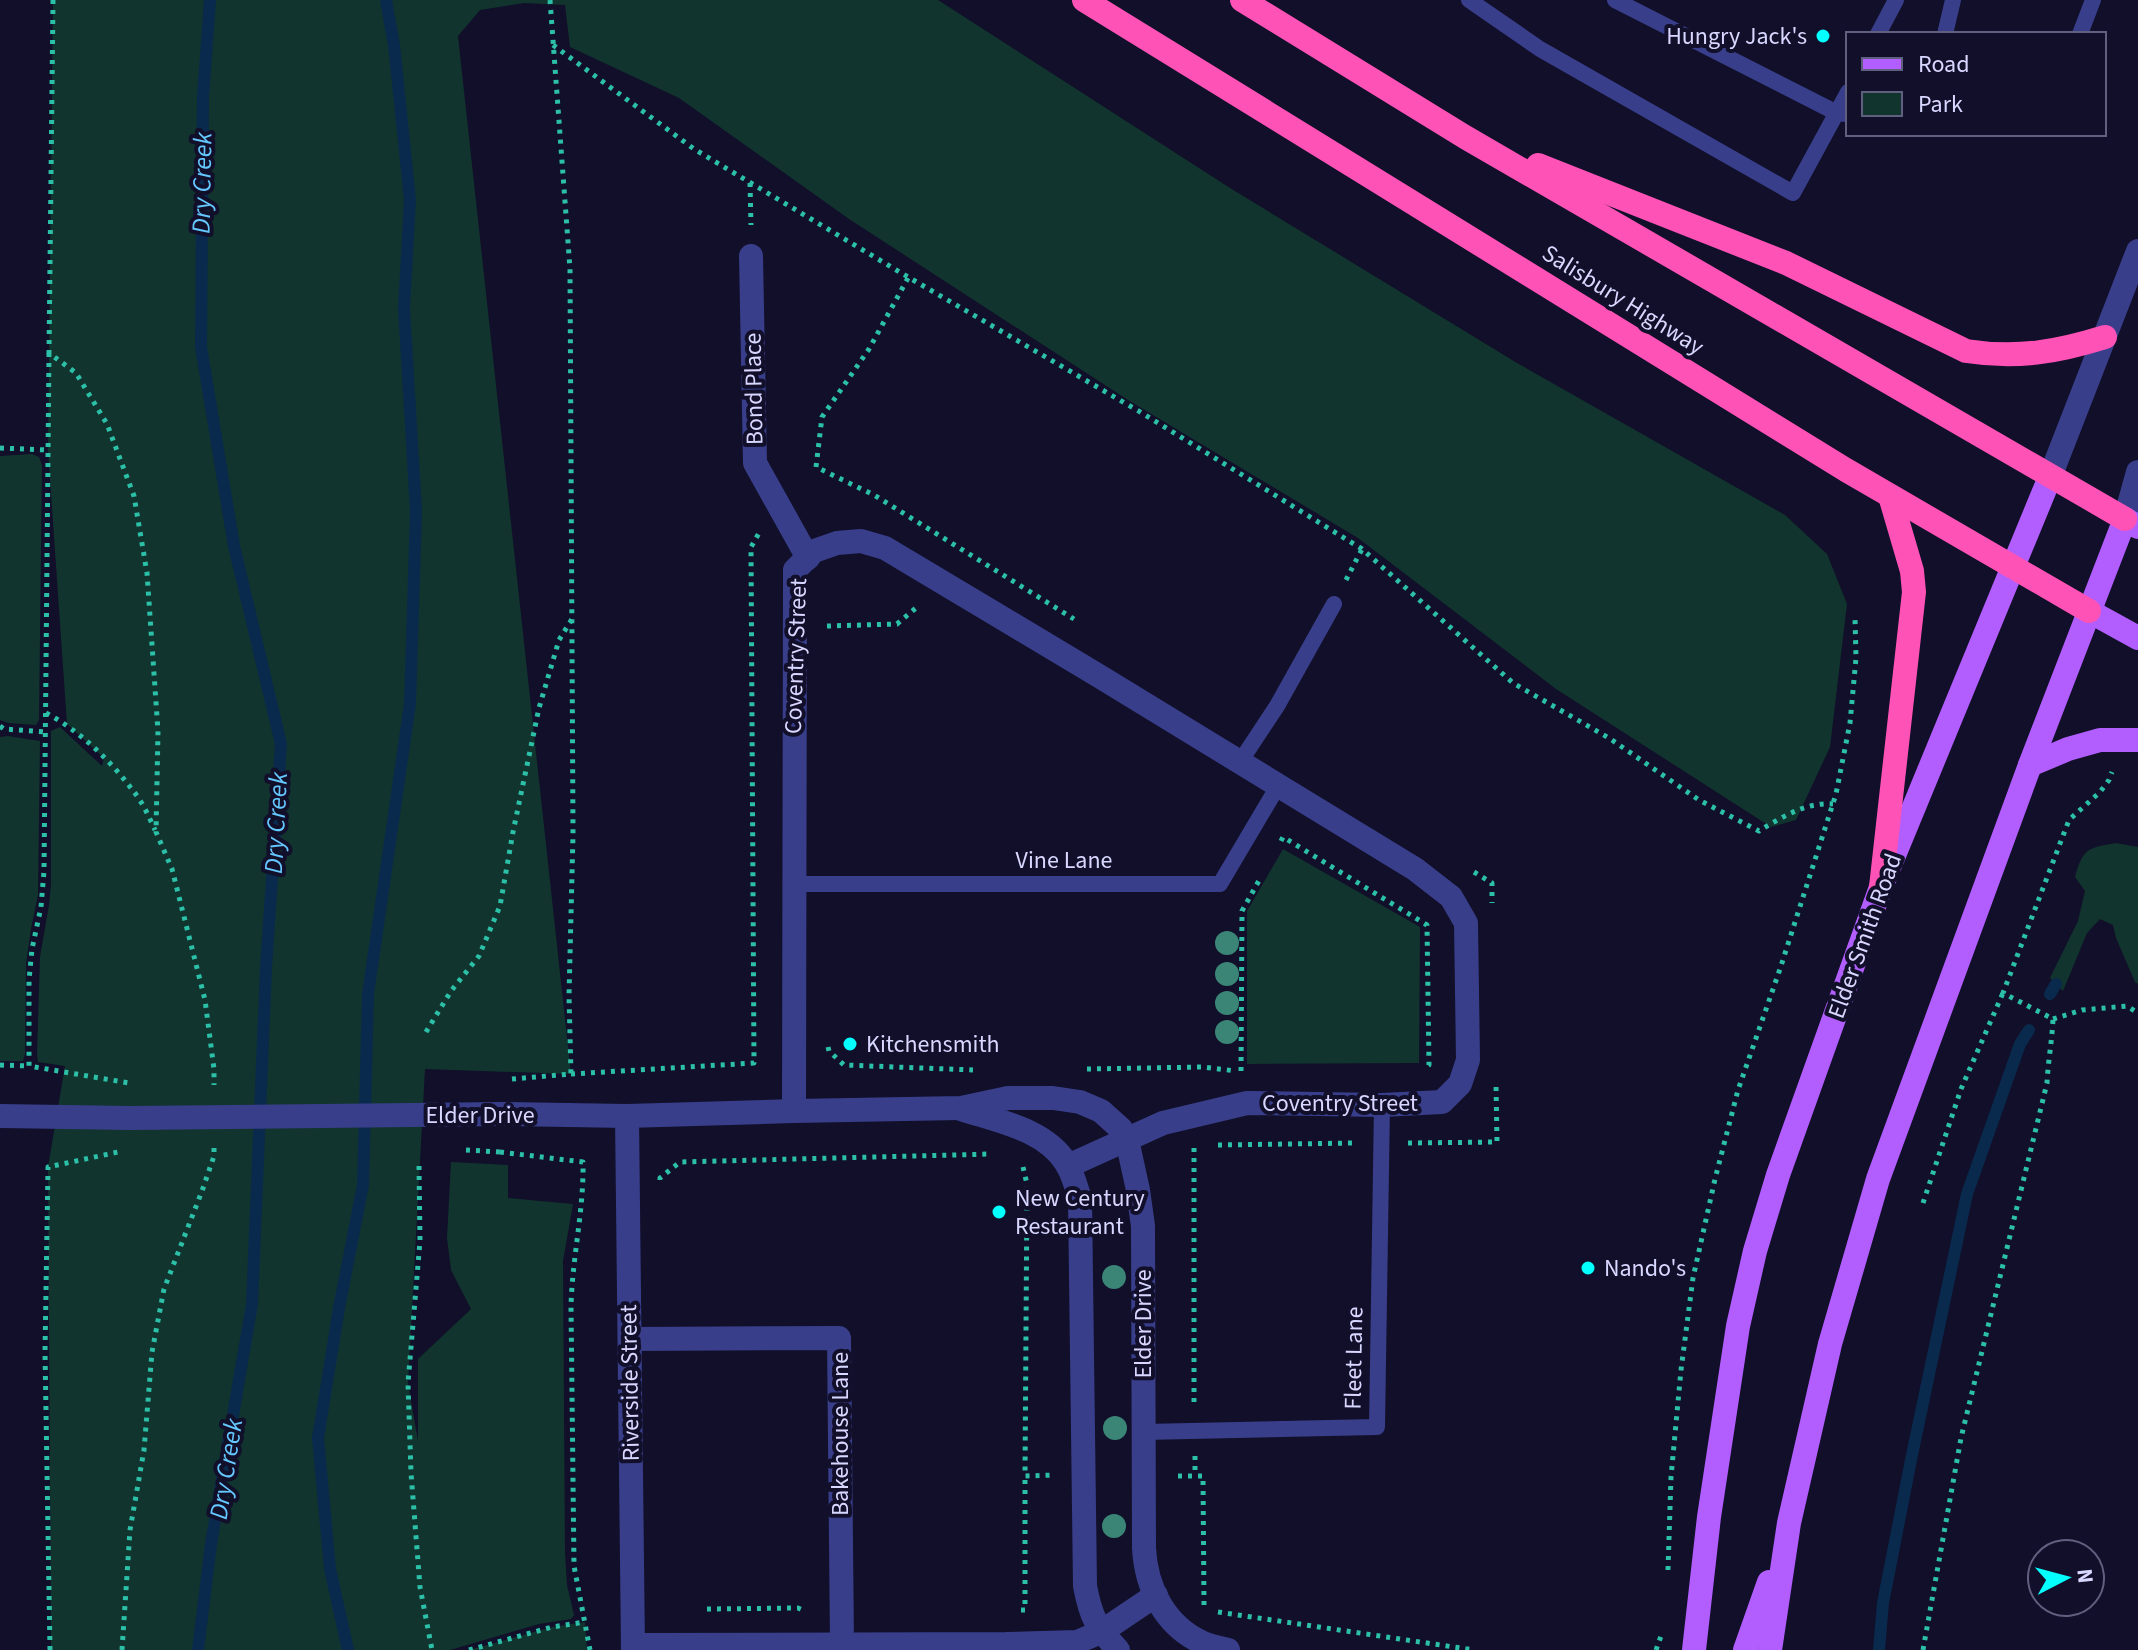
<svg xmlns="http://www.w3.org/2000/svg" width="2138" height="1650" font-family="'Source Sans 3',sans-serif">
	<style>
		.green { fill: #12342f }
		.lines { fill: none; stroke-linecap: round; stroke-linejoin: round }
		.stream { stroke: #0a2a4d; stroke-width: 12 }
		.path { stroke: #2bc0a7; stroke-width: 5; stroke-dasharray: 4 6; stroke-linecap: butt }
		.lane { stroke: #383e8a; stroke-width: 16 }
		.street { stroke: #383e8a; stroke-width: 24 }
		.primary { stroke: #b25eff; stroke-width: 24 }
		.highway { stroke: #ff52b7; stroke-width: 24 }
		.path-bridge { stroke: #2bc0a7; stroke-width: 5; stroke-dasharray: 4 6; stroke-linecap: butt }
		.street-bridge { stroke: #383e8a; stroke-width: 24 }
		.tree { fill: #3b8576 }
		.poi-dot { fill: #03fffe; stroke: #110f29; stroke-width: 3 }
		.labels { text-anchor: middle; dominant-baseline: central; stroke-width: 8; stroke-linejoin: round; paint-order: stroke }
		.poi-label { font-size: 24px; fill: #d8d7ff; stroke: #110f29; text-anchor: start }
		.street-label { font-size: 24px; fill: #d8d7ff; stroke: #110f29 }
		.water-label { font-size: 26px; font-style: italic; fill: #65c8ff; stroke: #110f29 }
	</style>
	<rect width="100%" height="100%" fill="#110f29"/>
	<g class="green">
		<path d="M53 0H938L1230 188 1517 363 1785 515 1827 554 1847 604 1830 747 1796 820 1771 827 1556 689 1358 538 1128 400 849 219 679 98 570 47 565 5 524 3 480 10 458 36 571 1074 425 1069 408 1383 418 1441V1359L471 1309 451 1270 447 1238 451 1162 508 1165V1198L573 1204 563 1261 565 1553 567 1585 574 1615 571 1619 539 1624 450 1650H51L48 1167 65 1066 38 1062 37 1054 40 957 49 905 51 884V731L60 727 102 766 104 758 67 724 48 450Z"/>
		<path d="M32 454 39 457 42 465 39 720 36 725 8 723 0 720V456Z"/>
		<path d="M8 736 40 741 38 895 31 929 26 964 25 1054 23 1061H0V737Z"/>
		<path d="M2116 843 2138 847V984L2135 982 2116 938 2113 925 2100 919 2087 933 2063 991 2050 978 2078 921 2085 891 2075 877C2083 848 2088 848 2116 843Z"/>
		<path d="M1283 849 1420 927 1419 1063 1247 1064V911Z"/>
		<path d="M585 1622 587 1650H469L552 1627Z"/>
	</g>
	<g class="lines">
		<g class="stream">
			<path d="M2050 994 2056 984"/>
			<path d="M198 1650 211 1544 252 1304 266 968 281 744 234 546 201 347 203 97 210 0"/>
			<path d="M348 1650 330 1569 318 1438 339 1308 363 1185 368 994 410 704 416 511 404 308 410 200 394 45 386 0"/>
			<path d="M1879 1650 1883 1603 1912 1455 1967 1194 2020 1044 2029 1030"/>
		</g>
		<g class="path">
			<path d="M53 0 49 353 76 373 107 424 134 496 147 573 158 731 156 832 172 869 205 1000 214 1069V1085"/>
			<path d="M553 45 694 149 908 277 1142 413 1362 549 1513 683 1609 738 1699 800 1759 831C1782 817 1806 802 1833 804"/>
			<path d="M750 183 751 225"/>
			<path d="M908 278 869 349 822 417 816 467 874 495 1074 619"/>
			<path d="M49 353 44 871 41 907 32 949 29 980V1066L129 1083"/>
			<path d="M0 448 48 450"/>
			<path d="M1346 580 1362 549"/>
			<path d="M827 626 897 624 917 607 919 608"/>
			<path d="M46 713C80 731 111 761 134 792 143 803 149 817 155 830"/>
			<path d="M0 726 4 729 46 732"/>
			<path d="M1281 841 1283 837 1427 925 1429 1065 1425 1068"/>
			<path d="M1474 872 1492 883V903"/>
			<path d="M2053 1019 2082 1010 2127 1006 2138 1013"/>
			<path d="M426 1032 451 991 479 956 500 906 513 832 539 708 559 640 572 619"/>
			<path d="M828 1047 829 1051 844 1065 973 1070"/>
			<path d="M0 1065 29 1066"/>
			<path d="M1087 1069 1203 1067 1236 1071"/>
			<path d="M1241 1071 1242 911 1261 877"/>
			<path d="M571 1074 754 1063 751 547 759 533"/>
			<path d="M512 1079 571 1074 569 996 573 834 570 269 550 0"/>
			<path d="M1408 1143 1497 1142 1496 1085"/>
			<path d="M1218 1145 1356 1143"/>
			<path d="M1194 1148V1402"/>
			<path d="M500 1152 583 1162C584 1211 572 1258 571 1307L574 1566 590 1650"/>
			<path d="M419 1166 420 1241 408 1383 411 1473 420 1587 432 1650"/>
			<path d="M1023 1167 1027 1184 1025 1476 1054 1475"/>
			<path d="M660 1180V1178L680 1162 991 1154"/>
			<path d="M1923 1203 1961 1089 2003 993"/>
			<path d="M1195 1456V1475"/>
			<path d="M1178 1476H1203L1204 1606"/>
			<path d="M1668 1570 1671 1477 1681 1370 1693 1278 1715 1179 1738 1090 1780 969 1836 794 1850 723 1856 658 1855 618"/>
			<path d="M707 1609 798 1608 805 1611"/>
			<path d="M1021 1610H1025V1476"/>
			<path d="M1218 1612 1474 1650"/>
			<path d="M50 1650 45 1352 48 1167 118 1152"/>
			<path d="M122 1650 130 1530 144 1450 152 1352 164 1289 202 1191 214 1156V1147"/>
			<path d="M469 1650 552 1627 585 1622"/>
			<path d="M1656 1650 1661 1636"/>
			<path d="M1923 1650 1961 1438 2047 1083C2048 1062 2052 1041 2053 1019L2003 993 2069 820 2100 792 2109 780 2112 772"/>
		</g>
		<g class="lane">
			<path d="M1469 0 1540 49 1793 193 1848 92"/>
			<path d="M1615 0 1837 113 1846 114"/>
			<path d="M1878 34 1896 0"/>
			<path d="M1945 34 1953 0"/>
			<path d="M2080 34 2093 0"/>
			<path d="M1240 762 1277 706 1334 604"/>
			<path d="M794 884H1220L1278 786"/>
			<path d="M1144 1432 1377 1427 1382 1105"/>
		</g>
		<g class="street">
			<path d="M751 256 755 463 808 558"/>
			<path d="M2050 477 2138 251"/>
			<path d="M2125 519 2138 472"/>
			<path d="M961 1109C997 1121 1045 1129 1066 1163 1073 1173 1076 1187 1080 1199L1085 1586C1091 1618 1096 1626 1118 1650"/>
			<path d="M794 1111 795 570 814 551 837 543 861 541 885 548 1099 676 1415 869 1451 897 1466 923 1468 1060 1460 1084 1442 1102 1382 1105 1247 1103 1163 1123 1068 1166"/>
			<path d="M502 1114 627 1116 794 1111 961 1108 1008 1098H1053L1080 1102 1101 1111 1121 1129 1129 1149 1138 1190 1143 1226 1144 1548C1146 1588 1165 1626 1203 1643 1210 1646 1220 1648 1228 1650"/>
			<path d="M0 1116 130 1118"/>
			<path d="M627 1116 633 1650"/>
			<path d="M630 1339 839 1338 842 1644"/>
			<path d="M633 1645 1006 1644 1077 1642 1101 1632 1156 1595"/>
		</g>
		<g class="primary">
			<path d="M2089 611 2138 638"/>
			<path d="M2030 765 2068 749 2100 740H2138"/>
			<path d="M1694 1650 1709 1517 1738 1326 1755 1251 1778 1175 1881 887 2050 477"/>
			<path d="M1745 1650 1769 1582"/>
			<path d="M1770 1650 1789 1523 1830 1344 1878 1179 2030 765 2125 519 2138 527"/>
		</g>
		<g class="highway">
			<path d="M1084 0 1846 470 2089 611"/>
			<path d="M1242 0 1465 137 2125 519"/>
			<path d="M1538 165 1786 263 1966 351C2017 359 2057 352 2105 337"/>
			<path d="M1881 887 1914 592 1912 571 1890 496"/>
		</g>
		<path class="path-bridge" d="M466 1150 500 1152"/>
		<path class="street-bridge" d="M130 1118 502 1114"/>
	</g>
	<g class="tree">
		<circle cx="1227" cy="943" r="12"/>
		<circle cx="1227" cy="974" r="12"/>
		<circle cx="1227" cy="1003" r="12"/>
		<circle cx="1227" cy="1032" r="12"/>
		<circle cx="1114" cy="1277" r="12"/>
		<circle cx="1115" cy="1428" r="12"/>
		<circle cx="1114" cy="1526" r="12"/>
	</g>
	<g class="poi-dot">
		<circle cx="1823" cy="36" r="8"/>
		<circle cx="850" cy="1044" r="8"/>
		<circle cx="999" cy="1212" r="8"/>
		<circle cx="1588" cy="1268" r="8"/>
	</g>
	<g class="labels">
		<g class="poi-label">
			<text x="1807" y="36" text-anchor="end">Hungry Jack's</text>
			<text x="866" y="1044">Kitchensmith</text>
			<text x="1015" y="1198">New Century<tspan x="1015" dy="28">Restaurant</tspan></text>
			<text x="1604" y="1268">Nando's</text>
		</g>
		<g class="street-label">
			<text transform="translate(1623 300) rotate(32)">Salisbury Highway</text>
			<text transform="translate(754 389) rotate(-91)">Bond Place</text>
			<text transform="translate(796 656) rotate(-88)">Coventry Street</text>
			<text x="1064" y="860">Vine Lane</text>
			<text transform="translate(1865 936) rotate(-70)">Elder Smith Road</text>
			<text x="1340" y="1103">Coventry Street</text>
			<text x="480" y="1115">Elder Drive</text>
			<text transform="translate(1143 1324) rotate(-90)">Elder Drive</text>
			<text transform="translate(1354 1358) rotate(-89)">Fleet Lane</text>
			<text transform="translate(630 1383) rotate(-91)">Riverside Street</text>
			<text transform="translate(840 1434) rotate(-90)">Bakehouse Lane</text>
		</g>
		<g class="water-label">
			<text transform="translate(202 183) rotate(-89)">Dry Creek</text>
			<text transform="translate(276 823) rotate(-87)">Dry Creek</text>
			<text transform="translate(226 1469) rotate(-81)">Dry Creek</text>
		</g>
	</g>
	<rect x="1846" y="32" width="260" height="104" fill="#110f29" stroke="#615f7f" stroke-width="2"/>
	<rect x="1862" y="58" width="40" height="12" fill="#b25eff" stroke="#615f7f" stroke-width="2"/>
	<text x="1918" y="72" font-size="24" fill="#d8d7ff">Road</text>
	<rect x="1862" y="92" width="40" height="24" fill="#12342f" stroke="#615f7f" stroke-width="2"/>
	<text x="1918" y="112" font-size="24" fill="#d8d7ff">Park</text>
	<g transform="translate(2066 1578) rotate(84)"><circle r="38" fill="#110f29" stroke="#615f7f" stroke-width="2"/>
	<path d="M0-6L14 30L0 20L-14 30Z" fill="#03fffe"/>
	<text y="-12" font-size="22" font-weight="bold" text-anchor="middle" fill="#d8d7ff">N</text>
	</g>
</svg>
